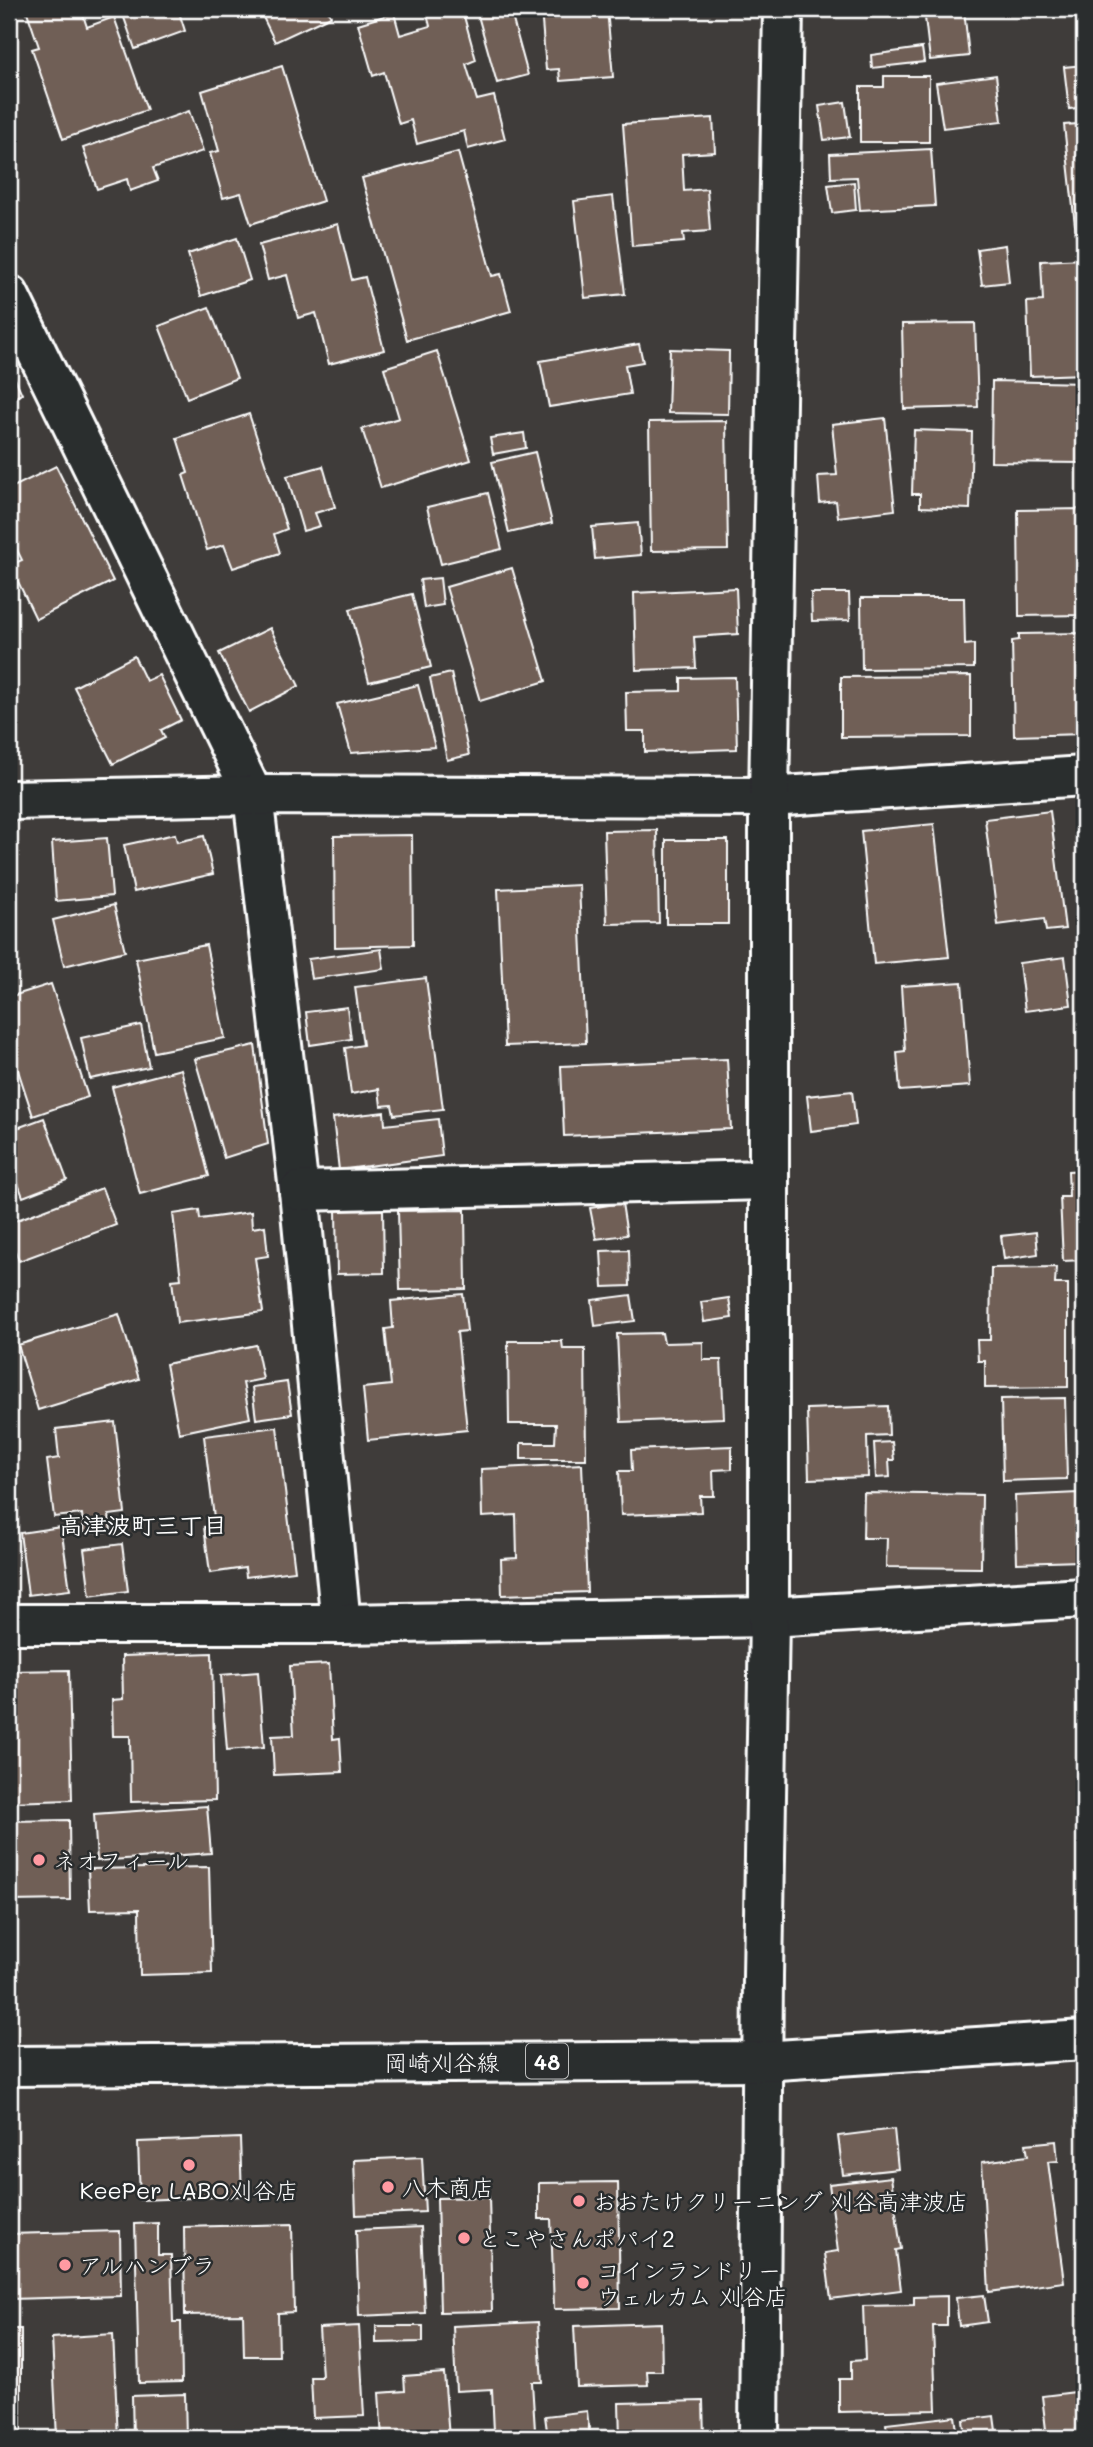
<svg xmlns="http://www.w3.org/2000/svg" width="1093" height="2447" font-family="Mali,'Klee One',sans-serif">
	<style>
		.building { fill: #705f57; stroke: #fff; stroke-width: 2 }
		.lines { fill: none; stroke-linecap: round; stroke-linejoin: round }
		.minor-casing { stroke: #fff; stroke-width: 44 }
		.major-casing { stroke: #fff; stroke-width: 44 }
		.minor { stroke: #2a2d2e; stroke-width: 38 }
		.major { stroke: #2a2d2e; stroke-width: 38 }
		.poi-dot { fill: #ff9aa2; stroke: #2a2d2e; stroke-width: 2.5 }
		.labels { text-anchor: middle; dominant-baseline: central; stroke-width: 5; stroke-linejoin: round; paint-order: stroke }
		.shield { fill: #2a2d2e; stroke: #bfc0c0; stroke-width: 2 }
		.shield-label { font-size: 21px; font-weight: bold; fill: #fff }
		.poi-label { font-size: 23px; fill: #fff; stroke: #2a2d2e; text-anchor: start }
		.street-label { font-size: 23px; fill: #fff; stroke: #2a2d2e }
		.neighbourhood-label { font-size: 24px; font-weight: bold; fill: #fff; stroke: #2a2d2e }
	</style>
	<rect width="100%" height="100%" fill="#3f3c3a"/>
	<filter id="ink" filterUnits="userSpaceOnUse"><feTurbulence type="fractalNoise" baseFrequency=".0143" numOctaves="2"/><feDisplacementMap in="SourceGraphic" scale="14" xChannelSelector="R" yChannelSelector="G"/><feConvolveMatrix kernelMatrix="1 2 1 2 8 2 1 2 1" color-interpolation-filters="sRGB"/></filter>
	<g filter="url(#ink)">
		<g class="building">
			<path d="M26 9H81L87 27 114 17 147 110 63 139 32 49 39 47Z"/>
			<path d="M121 9H178L185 31 135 49Z"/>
			<path d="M259 9H327L331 16 275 42Z"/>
			<path d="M433 9H462L476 60 466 64 477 100 494 96 505 139 468 149 464 131 417 144 411 120 399 124 384 72 373 76 358 24 394 13 400 35 430 26 426 11Z"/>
			<path d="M489 9H510L528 75 497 83 477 12Z"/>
			<path d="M541 9H607L613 77 560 81 559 69 546 70Z"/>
			<path d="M924 9H964L969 56 930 60Z"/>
			<path d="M922 48 924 62 872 68 871 55Z"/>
			<path d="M1084 65V107L1069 109 1064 67Z"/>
			<path d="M282 66 323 201 251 224 241 193 223 198 210 153 219 151 202 91Z"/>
			<path d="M996 75 1002 121 943 128 936 83Z"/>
			<path d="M884 76H929V142H860V87H884Z"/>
			<path d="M845 102 850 137 824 140 819 106Z"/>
			<path d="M189 111 203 151 153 168 158 181 130 191 127 179 97 189 83 148Z"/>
			<path d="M1084 116V252L1078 253 1064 125 1078 124 1077 117Z"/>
			<path d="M713 118 715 152 682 154 684 191 707 189 710 231 683 233 684 242 632 246 623 124Z"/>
			<path d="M931 149 935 206 860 210 857 177 831 178 830 154Z"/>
			<path d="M458 152 492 276 501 274 511 311 407 340 362 178Z"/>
			<path d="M854 182 856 210 832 213 828 185Z"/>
			<path d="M613 196 625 294 585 298 574 201Z"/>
			<path d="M338 224 352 280 365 277 384 350 329 364 316 313 298 318 287 275 268 280 259 245Z"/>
			<path d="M237 238 250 280 201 296 188 254Z"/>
			<path d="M1005 245 1009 282 982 285 977 249Z"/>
			<path d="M1084 259V374L1030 376 1027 302 1043 301 1041 261Z"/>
			<path d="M209 307 237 378 187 398 159 326Z"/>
			<path d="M975 323 978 407 904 409 902 324Z"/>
			<path d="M639 344 643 362 625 365 630 394 549 407 540 361Z"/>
			<path d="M670 349 729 351 728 414 668 413Z"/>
			<path d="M437 351 471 460 381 488 362 429 399 418 384 368Z"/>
			<path d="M9 365 22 394 9 400Z"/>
			<path d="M992 381 1084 383V463L991 462Z"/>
			<path d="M249 414 287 529 274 534 280 553 233 568 224 545 207 550 183 475 188 473 177 438Z"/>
			<path d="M885 418 895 510 838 517 836 501 820 503 818 476 837 475 832 424Z"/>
			<path d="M726 421 728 550 651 551 649 422Z"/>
			<path d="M914 430 972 432 970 509 920 507V494H912Z"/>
			<path d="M524 433 526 448 493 454 490 438Z"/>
			<path d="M535 452 552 523 509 533 492 462Z"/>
			<path d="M56 466 113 581 36 619 10 565 22 560 9 534V489Z"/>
			<path d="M323 466 335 507 315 513 320 526 303 531 287 476Z"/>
			<path d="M488 493 502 549 441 564 427 507Z"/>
			<path d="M1084 509V615L1019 616 1018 510Z"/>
			<path d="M638 523 641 555 595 559 592 527Z"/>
			<path d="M512 568 546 681 480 701 446 587Z"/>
			<path d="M440 578 443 605 424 608 420 580Z"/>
			<path d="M736 588 738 634 694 637 696 668 636 670 634 593Z"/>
			<path d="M811 593H849L850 620 812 621Z"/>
			<path d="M412 594 431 667 369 682 350 609Z"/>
			<path d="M861 598H964L965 645 974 644V668L862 669Z"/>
			<path d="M270 628 299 686 249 712 219 653Z"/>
			<path d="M1084 633V734L1014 736 1012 641 1019 640V634Z"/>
			<path d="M134 656 146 681 159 675 181 720 161 730 165 738 113 764 74 687Z"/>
			<path d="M451 673 469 755 447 760 430 678Z"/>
			<path d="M971 676V736L841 737V677Z"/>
			<path d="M735 677 737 749 645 752V731H627L626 692 681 691V678Z"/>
			<path d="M418 685 435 747 351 753 337 704Z"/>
			<path d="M1050 811 1065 929 1046 931 1044 919 998 925 985 819Z"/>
			<path d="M934 824 949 957 874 964 861 831Z"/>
			<path d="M657 830 659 923 607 924 604 831Z"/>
			<path d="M175 834 177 842 204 836 213 874 134 892 124 845Z"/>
			<path d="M412 835 413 945 335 947 334 836Z"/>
			<path d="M107 838 112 896 56 901 52 842Z"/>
			<rect x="666" y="840" width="62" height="84"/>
			<path d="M579 885 586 1043 505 1046 498 889Z"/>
			<path d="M114 905 125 951 64 966 53 920Z"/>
			<path d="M206 945 225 1038 154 1052 136 959Z"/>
			<path d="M381 949 384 969 311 979 308 959Z"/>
			<path d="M1065 957 1071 1005 1025 1011 1019 963Z"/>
			<path d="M426 978 443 1109 394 1115 392 1105 381 1106 379 1089 351 1094 345 1048 363 1045 355 987Z"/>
			<path d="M962 982 970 1086 900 1091 897 1052 905 1051 901 986Z"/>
			<path d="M51 984 88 1097 33 1116 9 1043V997Z"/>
			<path d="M347 1007 351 1039 310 1045 306 1012Z"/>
			<path d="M141 1025 149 1067 90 1079 81 1038Z"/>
			<path d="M255 1045 268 1144 224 1158 195 1059Z"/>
			<path d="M727 1059 731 1129 564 1136 561 1066Z"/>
			<path d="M181 1069 209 1176 140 1194 112 1087Z"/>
			<path d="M852 1091 856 1125 811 1131 807 1096Z"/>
			<path d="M384 1112 385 1125 438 1119 442 1156 339 1170 333 1118Z"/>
			<path d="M44 1118 67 1180 23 1197 9 1159V1131Z"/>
			<path d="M1084 1170V1260L1063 1261 1060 1197H1069L1068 1171Z"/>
			<path d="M102 1188 116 1225 19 1261 9 1235V1223Z"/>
			<path d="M622 1203 627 1235 596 1239 590 1208Z"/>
			<path d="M336 1209H383L384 1273 337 1274Z"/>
			<path d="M199 1210 200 1219 251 1212 252 1228 265 1226 268 1256 255 1258 263 1312 177 1323 172 1280 181 1279 173 1214Z"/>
			<path d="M465 1210 466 1289 400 1290 398 1211Z"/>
			<path d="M1036 1232 1038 1254 1004 1259 1001 1236Z"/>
			<path d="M629 1250 630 1286 603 1287 601 1251Z"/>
			<path d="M1056 1267 1055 1284H1068V1387L985 1388V1361H978L977 1340H990L991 1268Z"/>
			<path d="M463 1294 467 1331 457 1332 467 1430 368 1440 363 1388 391 1385 385 1329 393 1328 391 1301Z"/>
			<path d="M631 1295 635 1321 595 1326 592 1300Z"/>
			<path d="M729 1298 732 1318 704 1322 701 1302Z"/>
			<path d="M119 1314 139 1379 38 1410 18 1345Z"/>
			<path d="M662 1333 664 1343 703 1342V1360H721L724 1418 621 1422 617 1334Z"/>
			<path d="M508 1341H562L563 1349H585L586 1459H521V1443H555L556 1424H509Z"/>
			<path d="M256 1345 263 1379 243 1383 250 1418 179 1433 166 1364Z"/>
			<path d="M287 1382 292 1414 256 1419 252 1387Z"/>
			<path d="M1065 1398 1067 1479 1003 1481 1001 1399Z"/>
			<path d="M888 1406 889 1435 867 1436 868 1477 809 1479 807 1409Z"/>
			<path d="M115 1422 125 1513 109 1515 111 1531 84 1534 82 1514 54 1517 47 1460 59 1458 56 1429Z"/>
			<path d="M277 1427 295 1571 246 1577 245 1568 210 1573 204 1527 215 1526 204 1436Z"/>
			<path d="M892 1442 894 1460H889L890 1477 876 1478 874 1443Z"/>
			<path d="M732 1446V1469L713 1470 714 1496H700L701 1512 621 1515 619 1471H632L631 1450Z"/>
			<path d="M582 1464 587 1592 502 1595 501 1559 517 1558 516 1515 482 1517 481 1469Z"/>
			<path d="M864 1493 982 1495 981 1568 886 1567 887 1538H863Z"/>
			<path d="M1078 1493 1080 1561 1017 1563 1015 1496Z"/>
			<path d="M61 1527 70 1590 28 1595 20 1533Z"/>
			<path d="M122 1544 128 1591 90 1596 84 1549Z"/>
			<path d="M212 1653 215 1800 131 1802 130 1736H113L112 1700 123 1699 122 1656Z"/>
			<path d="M329 1664 333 1739 340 1738 342 1772 274 1775 272 1736 294 1735 290 1666Z"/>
			<path d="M69 1670 72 1800 9 1802V1671Z"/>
			<path d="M258 1672 264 1747 227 1750 221 1675Z"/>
			<path d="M207 1806 211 1853 97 1861 94 1814Z"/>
			<path d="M69 1820 70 1900 9 1901V1821Z"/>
			<path d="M209 1867 212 1973 140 1975 139 1909 90 1910 88 1869Z"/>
			<path d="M894 2129 898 2169 843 2175 838 2136Z"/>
			<path d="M240 2138 242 2196 140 2200 138 2142Z"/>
			<path d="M1056 2141 1058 2161 1048 2162 1064 2282 989 2292 982 2162 1028 2156 1026 2144Z"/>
			<path d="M422 2157 425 2212 356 2215 354 2160Z"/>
			<path d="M891 2177 901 2249 896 2250 901 2290 831 2299 825 2253 838 2251 829 2184Z"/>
			<path d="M618 2182 620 2308 554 2309 551 2219H539V2183Z"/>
			<path d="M489 2197 492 2311 440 2312 437 2198Z"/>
			<path d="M158 2223V2255H171L173 2322H181L182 2382 139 2383 135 2224Z"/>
			<path d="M292 2224 294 2312 278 2313 279 2356H244L243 2314 185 2315 184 2227Z"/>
			<path d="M421 2227 425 2313 359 2316 356 2230Z"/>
			<path d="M120 2231 121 2296 9 2299V2234Z"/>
			<path d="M984 2295 988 2322 959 2326 956 2298Z"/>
			<path d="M947 2296V2326H933L936 2410 839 2412V2379H851V2361L865 2360 863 2306 914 2305V2297Z"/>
			<path d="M538 2322 542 2382H532L535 2430 494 2432 492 2389 456 2391 453 2326Z"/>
			<path d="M661 2323 662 2371H647L648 2385 577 2387 574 2326Z"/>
			<path d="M359 2326 364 2416 313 2418 311 2377H322L319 2328Z"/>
			<path d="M376 2326H423V2342L376 2343Z"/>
			<rect x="9" y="2329" width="12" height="104"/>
			<path d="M113 2334 118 2438H57L52 2338Z"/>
			<path d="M444 2373 449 2438H382L379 2393 405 2391 404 2376Z"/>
			<path d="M1084 2391V2438H1047L1042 2396Z"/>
			<path d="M185 2394 186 2438H133L132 2396Z"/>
			<path d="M703 2401 704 2438H620L619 2403Z"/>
			<path d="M587 2411 590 2438H548L545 2416Z"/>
			<path d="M955 2416 958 2438H888L886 2424Z"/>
			<path d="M994 2416 997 2438H965L963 2420Z"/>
		</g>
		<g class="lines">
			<defs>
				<g id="minor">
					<path d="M9 295 253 795 299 1191 341 1624"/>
					<path d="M9 800 253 795 769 797 1084 776"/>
					<path d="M299 1191 768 1180"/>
					<path d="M9 1624H341L769 1617 1084 1598"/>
					<path d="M759 2438 763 1976 769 1617V797L783 9"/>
				</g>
				<path id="major" d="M9 2066 762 2061 1084 2040"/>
			</defs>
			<use href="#minor" class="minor-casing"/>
			<use href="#major" class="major-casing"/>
			<use href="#minor" class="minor"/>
			<use href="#major" class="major"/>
		</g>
	</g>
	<g class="poi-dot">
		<circle cx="39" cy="1860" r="7"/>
		<circle cx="189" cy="2165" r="7"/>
		<circle cx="388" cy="2187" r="7"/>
		<circle cx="579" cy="2201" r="7"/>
		<circle cx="464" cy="2238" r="7"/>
		<circle cx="65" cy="2265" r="7"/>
		<circle cx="583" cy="2283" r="7"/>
	</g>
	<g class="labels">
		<rect class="shield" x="526" y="2043.5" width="42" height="35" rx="5"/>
		<g class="shield-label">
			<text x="547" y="2061">48</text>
		</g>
		<g class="poi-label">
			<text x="53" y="1860">ネオフィール</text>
			<text x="402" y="2187">八木商店</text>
			<text x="189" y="2190" text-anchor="middle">KeePer LABO刈谷店</text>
			<text x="593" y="2201">おおたけクリーニング 刈谷高津波店</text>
			<text x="478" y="2238">とこやさんポパイ2</text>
			<text x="79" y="2265">アルハンブラ</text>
			<text x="597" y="2270">コインランドリー<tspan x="597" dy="26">ウェルカム 刈谷店</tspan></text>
		</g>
		<g class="street-label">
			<text x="442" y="2062">岡崎刈谷線</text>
		</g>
		<g class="neighbourhood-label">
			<text x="143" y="1524">高津波町三丁目</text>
		</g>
	</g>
	<rect width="1093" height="2447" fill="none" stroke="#2a2d2e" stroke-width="35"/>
	<rect x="18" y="18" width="1058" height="2412" fill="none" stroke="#fff" stroke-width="2.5" filter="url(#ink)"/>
</svg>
